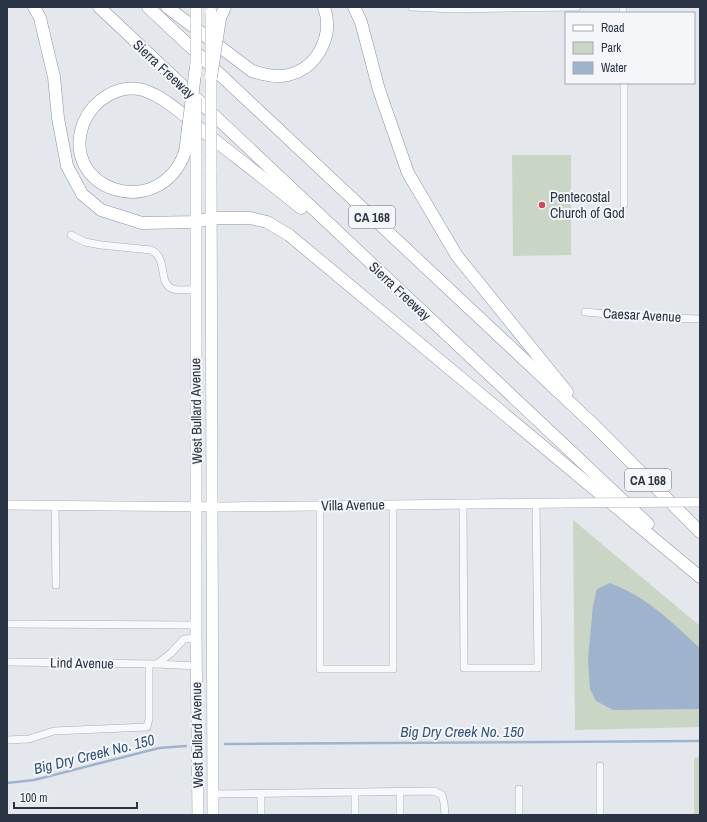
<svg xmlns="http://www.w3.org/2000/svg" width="707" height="822" font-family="'Archivo Narrow',sans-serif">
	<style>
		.green { fill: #c9d6c5 }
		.water { fill: #9fb4cc }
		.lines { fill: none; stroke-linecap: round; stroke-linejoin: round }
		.stream { stroke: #9fb4cc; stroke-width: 2.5 }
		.street-casing { stroke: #a9aeb7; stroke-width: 8 }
		.secondary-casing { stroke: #a9aeb7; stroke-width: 10 }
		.primary-casing { stroke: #a3abb8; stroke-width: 12 }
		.highway-casing { stroke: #8b94a3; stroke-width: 13 }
		.street { stroke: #f7f8fa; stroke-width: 7 }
		.secondary { stroke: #fff; stroke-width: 9 }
		.primary { stroke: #fff; stroke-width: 11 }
		.highway { stroke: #fff; stroke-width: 12 }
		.secondary-bridge-casing { stroke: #a9aeb7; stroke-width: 10; stroke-linecap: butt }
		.primary-bridge-casing { stroke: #a3abb8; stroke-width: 12; stroke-linecap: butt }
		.highway-bridge-casing { stroke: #8b94a3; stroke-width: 13; stroke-linecap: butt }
		.secondary-bridge { stroke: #fff; stroke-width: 9 }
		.primary-bridge { stroke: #fff; stroke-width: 11 }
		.highway-bridge { stroke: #fff; stroke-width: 12 }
		.poi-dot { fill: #d1495b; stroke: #f4f6f9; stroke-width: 1.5 }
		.labels { text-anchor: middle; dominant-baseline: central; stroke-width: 4; stroke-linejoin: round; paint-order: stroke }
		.shield { fill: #f4f6f9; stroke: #676e7b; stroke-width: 1 }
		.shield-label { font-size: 13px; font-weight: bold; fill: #2b3445 }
		.street-label { font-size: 14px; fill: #2b3445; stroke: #f4f6f9 }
		.poi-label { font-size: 14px; fill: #2b3445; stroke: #f4f6f9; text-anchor: start }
		.water-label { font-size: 15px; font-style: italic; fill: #34527a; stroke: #f4f6f9 }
	</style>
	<rect width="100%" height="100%" fill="#e4e7ec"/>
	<g class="green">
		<path d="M512 155H571V255L513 256Z"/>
		<path d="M573 520 700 626V727L575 730Z"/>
		<path d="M700 757V815H694V758Z"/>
	</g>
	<path class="water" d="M610 583C649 598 670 621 700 648V709L613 710 596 701 590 689 588 659 593 605 597 589Z"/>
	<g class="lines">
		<g class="stream">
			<path d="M225 744 700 741"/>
			<path d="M7 783 34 780 159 748 186 746"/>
		</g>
		<defs>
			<g id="street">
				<path d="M412 7 454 9 577 7"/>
				<path d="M623 7V13"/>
				<path d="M624 83V204"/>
				<path d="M71 235 85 242 101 245 151 250C169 259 157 283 173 289 179 291 188 289 195 290"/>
				<path d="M585 312 640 317 700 319"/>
				<path d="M55 505 56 585"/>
				<path d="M463 505 464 668H538L536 504"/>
				<path d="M320 506V669H393V505"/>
				<path d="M7 624 197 625"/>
				<path d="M196 638 184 639 171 653 157 664 196 666"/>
				<path d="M7 662 157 664"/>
				<path d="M7 740 29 739 54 731 147 727 149 719V665"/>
				<path d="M600 766V815"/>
				<path d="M519 789V815"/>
				<path d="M355 793V815"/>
				<path d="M213 794 434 791 442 795 444 803 445 815"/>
				<path d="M261 794V815"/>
				<path d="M400 815V792"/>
			</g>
			<path id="secondary" d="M7 505 223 507 563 503"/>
			<g id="primary">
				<path d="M196 156V638L198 815"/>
				<path d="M211 169 213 815"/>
			</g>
			<g id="highway">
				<path d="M34 7 40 18 54 77 58 118 67 166 82 194 101 210 142 223 196 222 211 218H250L267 222 289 235 700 577"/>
				<path d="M99 7 648 524"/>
				<path d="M148 7 596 427 700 532"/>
				<path d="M167 7 252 71C264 75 276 78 288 75 318 68 334 35 324 7"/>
				<path d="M354 7 361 22 379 90 408 173 457 256 567 392"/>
				<path d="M220 18 225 7"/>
				<path d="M185 152C159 224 57 189 84 122 94 99 119 84 143 90 164 96 187 118 203 131 236 157 269 182 301 208"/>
			</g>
		</defs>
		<use href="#street" class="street-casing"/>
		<use href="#secondary" class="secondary-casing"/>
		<use href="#primary" class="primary-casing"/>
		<use href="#highway" class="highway-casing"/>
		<use href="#street" class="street"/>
		<use href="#secondary" class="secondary"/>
		<use href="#primary" class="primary"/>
		<use href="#highway" class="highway"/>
		<defs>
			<path id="secondary-bridge" d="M563 503 700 502"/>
			<g id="primary-bridge">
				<path d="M211 13V169"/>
				<path d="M196 74V7"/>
				<path d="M196 156V98"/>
			</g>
			<g id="highway-bridge">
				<path d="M211 77 220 18"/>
				<path d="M185 152 196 66"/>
			</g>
		</defs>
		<use href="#secondary-bridge" class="secondary-bridge-casing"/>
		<use href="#primary-bridge" class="primary-bridge-casing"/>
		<use href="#highway-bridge" class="highway-bridge-casing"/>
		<use href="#secondary-bridge" class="secondary-bridge"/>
		<use href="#primary-bridge" class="primary-bridge"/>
		<use href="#highway-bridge" class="highway-bridge"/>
	</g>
	<circle class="poi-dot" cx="542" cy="205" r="4"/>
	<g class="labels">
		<g class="shield">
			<rect x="349" y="206" width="46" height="22" rx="3"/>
			<rect x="625" y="469" width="46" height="22" rx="3"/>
		</g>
		<g class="shield-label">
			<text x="372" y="217">CA 168</text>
			<text x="648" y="480">CA 168</text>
		</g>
		<g class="street-label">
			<text transform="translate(164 69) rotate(43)">Sierra Freeway</text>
			<text transform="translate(400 291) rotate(43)">Sierra Freeway</text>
			<text transform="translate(642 315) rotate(3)">Caesar Avenue</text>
			<text transform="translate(196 411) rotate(-91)">West Bullard Avenue</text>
			<text transform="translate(353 505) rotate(-1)">Villa Avenue</text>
			<text transform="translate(82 663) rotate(1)">Lind Avenue</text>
			<text transform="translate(197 735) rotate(-91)">West Bullard Avenue</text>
		</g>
		<g class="poi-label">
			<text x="550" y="197">Pentecostal<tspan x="550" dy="16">Church of God</tspan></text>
		</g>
		<g class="water-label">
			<text x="462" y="731">Big Dry Creek No. 150</text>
			<text transform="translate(94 754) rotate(-14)">Big Dry Creek No. 150</text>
		</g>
	</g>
	<rect width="707" height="822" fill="none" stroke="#2b3445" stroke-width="16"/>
	<rect x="565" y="12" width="130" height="72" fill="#f4f6f9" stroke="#a4a8b1"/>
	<rect x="573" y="25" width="20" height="6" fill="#ffffff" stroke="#a4a8b1"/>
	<text x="601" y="32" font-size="12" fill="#2b3445">Road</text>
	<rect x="573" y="42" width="20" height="12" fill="#c9d6c5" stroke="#a4a8b1"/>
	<text x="601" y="52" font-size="12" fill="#2b3445">Park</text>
	<rect x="573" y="62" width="20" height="12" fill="#9fb4cc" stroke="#a4a8b1"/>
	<text x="601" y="72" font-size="12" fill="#2b3445">Water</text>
	<path d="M14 802v6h123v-6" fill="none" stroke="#2b3445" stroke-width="2"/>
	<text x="20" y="802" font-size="12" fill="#2b3445" stroke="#f4f6f9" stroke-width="3" paint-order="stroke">100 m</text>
</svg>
